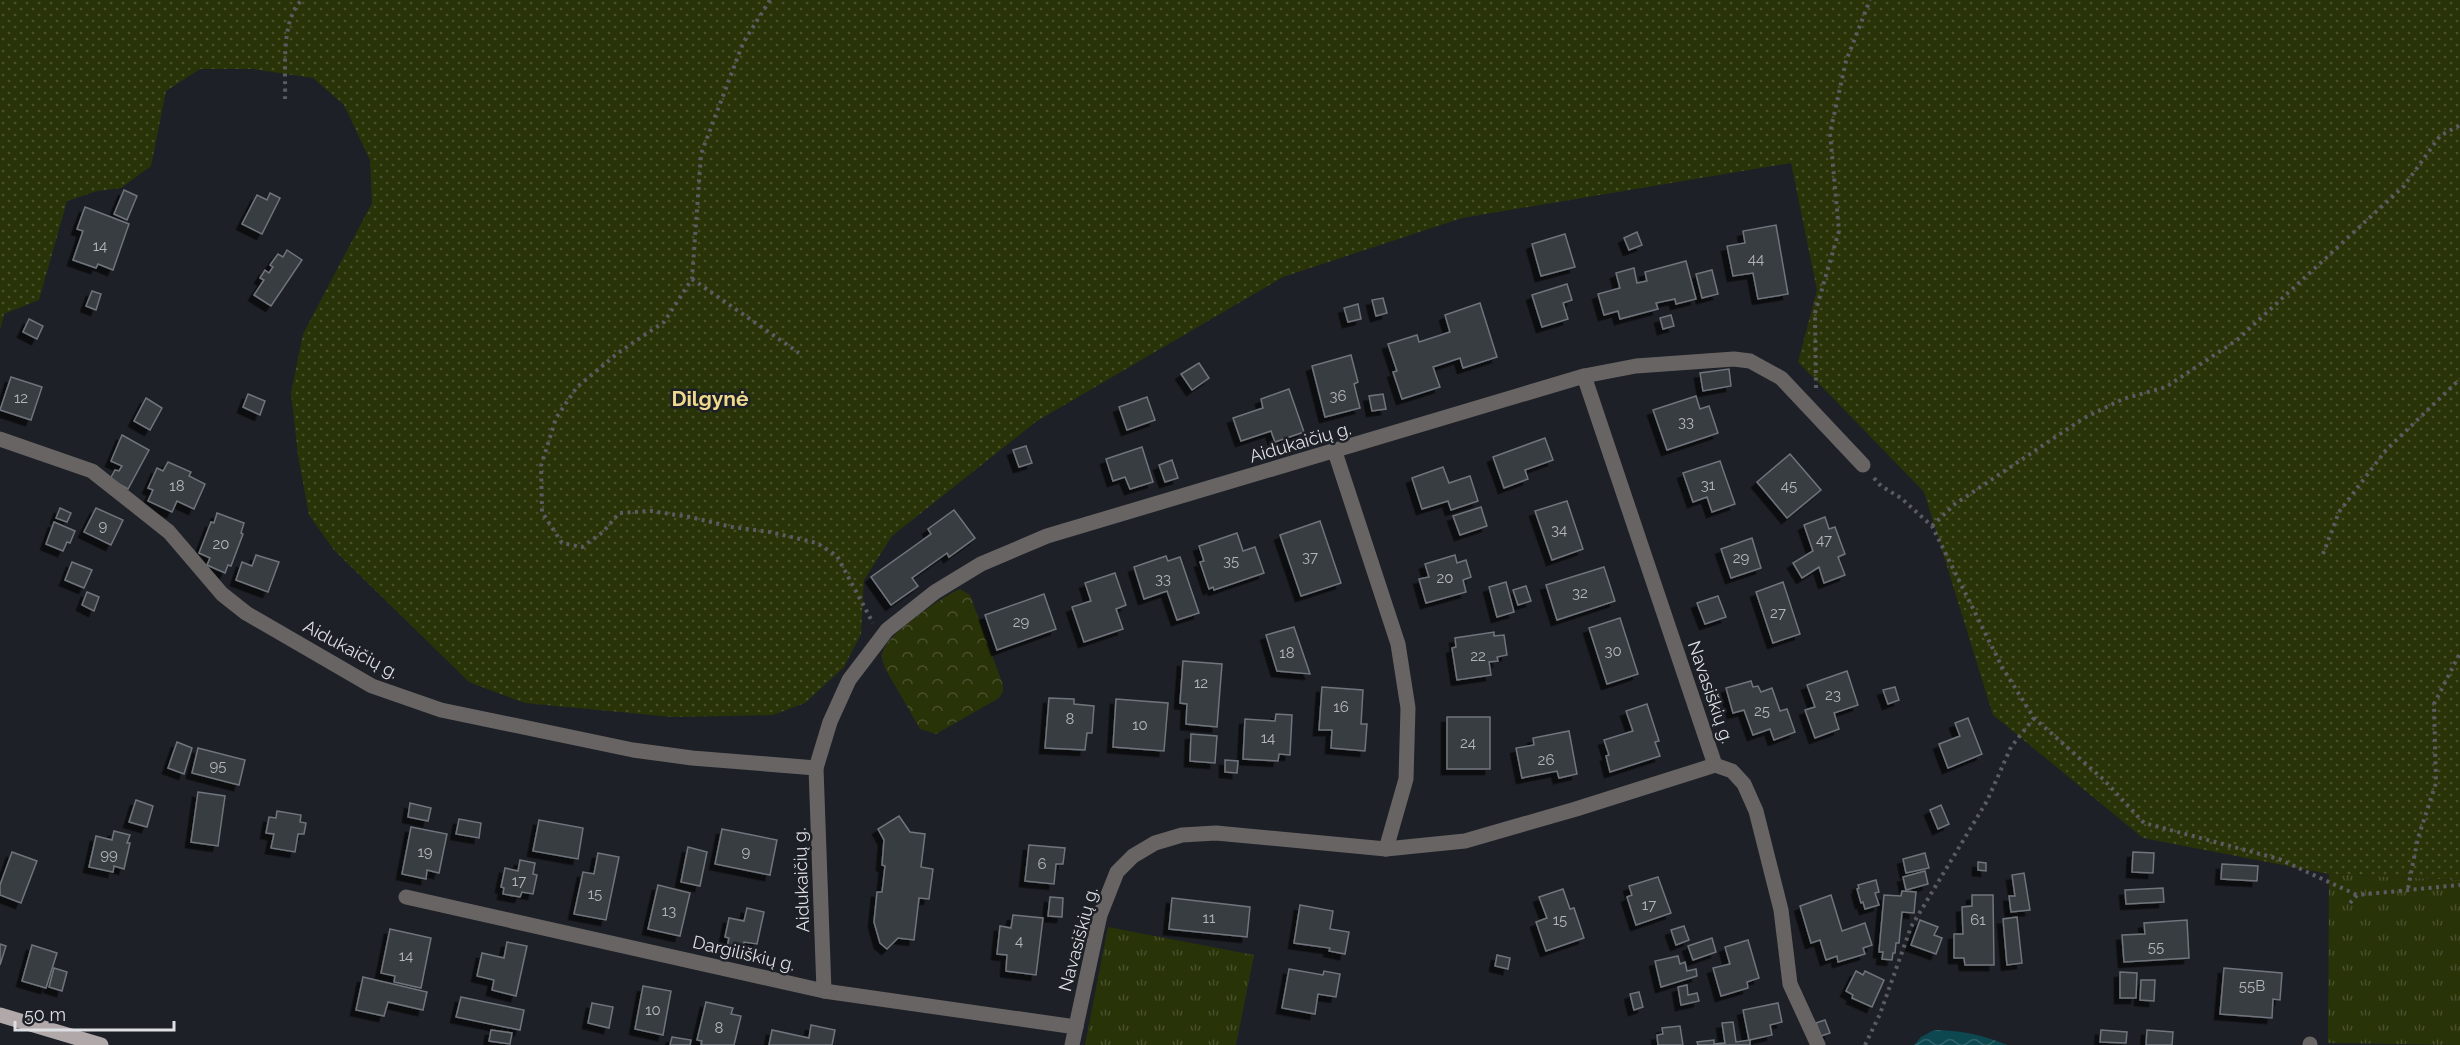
<svg xmlns="http://www.w3.org/2000/svg" width="2460" height="1045" font-family="Raleway,sans-serif">
	<style>
		.grass { fill: url(#grass-tufts) }
		.forest { fill: url(#forest-crowns) }
		.park { fill: url(#park-dots) }
		.water { fill: url(#water-waves) }
		.building { fill: #383c43; stroke: #70747c; stroke-width: 1.5; filter: url(#shadow) }
		.lines { fill: none; stroke-linecap: round; stroke-linejoin: round }
		.path { stroke: #5a5c62; stroke-width: 4; stroke-dasharray: 3 4.5; stroke-linecap: butt }
		.minor { stroke: #686464; stroke-width: 15 }
		.primary { stroke: #b1a8aa; stroke-width: 15 }
		.labels { text-anchor: middle; dominant-baseline: central; stroke-width: 5; stroke-linejoin: round; paint-order: stroke }
		.number-label { font-size: 15px; fill: #b4b6bb }
		.street-label { font-size: 18px; fill: #dddfe3; stroke: #1d2026 }
		.quarter-label { font-size: 21px; font-weight: bold; fill: #efd98c; stroke: #1d2026 }
	</style>
	<defs>
		<pattern id="grass-tufts" width="24" height="20" patternUnits="userSpaceOnUse" patternTransform="scale(1.5)"><rect width="24" height="20" fill="#293308"/><path d="M3 7l-1-3M5 7V3M7 7l1-3M15 17l-1-3M17 17v-4M19 17l1-3" fill="none" stroke="#48502c"/></pattern>
		<pattern id="forest-crowns" width="20" height="18" patternUnits="userSpaceOnUse" patternTransform="scale(1.5)"><rect width="20" height="18" fill="#293308"/><path d="M2 6a3 3 0 1 1 6 0M12 15a3 3 0 1 1 6 0" fill="none" stroke="#48502c"/></pattern>
		<pattern id="park-dots" width="8" height="8" patternUnits="userSpaceOnUse" patternTransform="scale(1.5)"><rect width="8" height="8" fill="#293308"/><path d="M2 2h.1M6 6h.1" fill="none" stroke="#48502c" stroke-width="1.8" stroke-linecap="round"/></pattern>
		<pattern id="water-waves" width="16" height="10" patternUnits="userSpaceOnUse" patternTransform="scale(1.5)"><rect width="16" height="10" fill="#0d4750"/><path d="M0 5q4-4 8 0t8 0" fill="none" stroke="#306169"/></pattern>
		<filter id="shadow"><feDropShadow dx="-5.5" dy="5.5" stdDeviation="0" flood-color="#0009"/></filter>
	</defs>
	<rect width="100%" height="100%" fill="#1d2026"/>
	<g class="grass">
		<path d="M2329 874 2460 880V1045L2328 1043Z"/>
		<path d="M1108 927 1254 955 1236 1045H1085Z"/>
	</g>
	<path class="forest" d="M960 589 970 595 1003 685V692L999 698 936 734 920 729 886 670C883 663 881 658 883 651 887 635 943 596 960 589Z"/>
	<path class="park" d="M0 0H2460V880L2329 874 2143 838 1993 715 1924 492 1798 362 1817 290 1791 163 1462 218 1283 277 1037 421 892 536 864 580 861 634 844 667 805 703 773 715 672 717 525 703 469 682 334 550 309 515 298 455 291 393 303 334 372 203 370 160 344 105 313 78 253 69H200L166 91 151 166 121 188 97 191 67 201 39 300 4 314 0 331Z"/>
	<path class="water" d="M1934 1030C1958 1030 1984 1035 2007 1045H1914L1921 1037Z"/>
	<g class="building">
		<path d="M124 190 137 196 127 220 114 214Z"/>
		<path d="M270 193 280 198 262 234 242 224 257 195 267 200Z"/>
		<path d="M85 207 129 224 113 270 98 264 96 268 73 260 83 231 77 229Z"/>
		<path d="M1776 225 1788 294 1758 299 1753 273 1733 276 1727 246 1745 243 1743 231Z"/>
		<path d="M1637 232 1642 245 1629 250 1624 238Z"/>
		<path d="M1565 234 1575 267 1541 276 1532 244Z"/>
		<path d="M287 250 302 260 271 306 254 295 264 280 260 278 265 270 269 273 273 267 270 265 278 254 283 257Z"/>
		<path d="M1686 261 1696 299 1676 304 1675 299 1656 303 1658 309 1620 319 1618 311 1604 315 1598 294 1620 288 1616 273 1634 268 1637 283 1647 281 1645 272Z"/>
		<path d="M1712 270 1718 294 1702 298 1696 274Z"/>
		<path d="M1567 284 1572 300 1563 303 1568 319 1542 327 1532 295Z"/>
		<path d="M92 291 101 294 96 310 86 306Z"/>
		<path d="M1383 298 1387 313 1376 316 1372 300Z"/>
		<path d="M1480 303 1497 357 1463 368 1460 358 1433 367 1440 387 1402 399 1393 372 1397 371 1388 344 1417 335 1419 342 1450 332 1445 315Z"/>
		<path d="M1358 304 1361 319 1348 322 1344 308Z"/>
		<path d="M1671 315 1674 326 1663 329 1660 318Z"/>
		<path d="M29 319 43 326 37 339 23 332Z"/>
		<path d="M1351 355 1358 382 1354 384 1360 408 1325 417 1312 366Z"/>
		<path d="M1199 363 1209 378 1192 390 1181 374Z"/>
		<path d="M1729 369 1731 386 1703 391 1700 373Z"/>
		<path d="M11 377 42 387 31 420 0 410Z"/>
		<path d="M1289 389 1304 432 1275 442 1271 431 1241 441 1233 418 1263 408 1261 399Z"/>
		<path d="M248 394 265 401 260 415 243 407Z"/>
		<path d="M1383 394 1386 409 1372 411 1369 396Z"/>
		<path d="M1696 396 1700 409 1709 406 1718 433 1667 450 1653 410Z"/>
		<path d="M1147 397 1155 420 1127 430 1119 407Z"/>
		<path d="M146 398 162 408 150 430 134 421Z"/>
		<path d="M122 435 149 450 128 489 110 479 115 470 119 471 122 466 111 461Z"/>
		<path d="M1545 438 1553 460 1525 470 1528 479 1504 488 1493 457Z"/>
		<path d="M1026 446 1032 463 1019 467 1013 450Z"/>
		<path d="M1142 447 1153 482 1130 489 1125 477 1113 481 1106 459Z"/>
		<path d="M1790 454 1821 490 1787 518 1757 482Z"/>
		<path d="M1172 460 1178 478 1165 482 1159 465Z"/>
		<path d="M1720 461 1735 504 1712 512 1707 497 1693 502 1683 473Z"/>
		<path d="M168 462 191 472 189 476 205 484 194 509 177 501 172 512 148 501 153 490 148 488 157 468 163 471Z"/>
		<path d="M1443 467 1449 483 1470 476 1478 501 1451 510 1448 501 1422 509 1412 478Z"/>
		<path d="M1567 501 1583 549 1552 560 1535 511Z"/>
		<path d="M1481 507 1487 526 1460 535 1453 516Z"/>
		<path d="M60 508 71 513 67 522 56 518Z"/>
		<path d="M96 508 123 520 111 545 84 532Z"/>
		<path d="M954 510 975 538 949 557 947 553 912 578 918 586 891 605 871 577 931 534 928 529Z"/>
		<path d="M217 513 244 523 241 533 243 534 231 566 228 565 225 573 207 565 210 558 199 553 211 522 214 523Z"/>
		<path d="M1825 517 1829 529 1835 527 1845 554 1838 557 1845 575 1824 583 1819 567 1802 578 1793 563 1813 551 1804 525Z"/>
		<path d="M1320 521 1341 583 1301 596 1280 535Z"/>
		<path d="M54 522 75 531 70 543 67 542 63 551 46 544Z"/>
		<path d="M1237 533 1243 551 1255 547 1264 573 1214 590 1213 587 1209 589 1200 562 1204 561 1199 546Z"/>
		<path d="M1752 538 1761 568 1731 578 1721 549Z"/>
		<path d="M256 555 279 562 268 592 236 580 242 562 252 566Z"/>
		<path d="M1455 555 1457 563 1466 560 1471 577 1463 580 1466 592 1426 603 1419 579 1429 577 1425 564Z"/>
		<path d="M1166 556 1168 561 1180 557 1199 613 1177 620 1167 591 1144 599 1134 567Z"/>
		<path d="M72 562 92 570 84 588 65 580Z"/>
		<path d="M1604 567 1615 601 1557 620 1546 585Z"/>
		<path d="M1115 573 1126 605 1116 609 1123 629 1084 642 1072 607 1091 601 1085 583Z"/>
		<path d="M1506 582 1514 612 1497 617 1489 587Z"/>
		<path d="M1783 582 1800 634 1773 643 1756 592Z"/>
		<path d="M1526 586 1531 601 1518 605 1513 590Z"/>
		<path d="M87 592 99 597 94 611 82 605Z"/>
		<path d="M1044 594 1056 629 997 650 985 615Z"/>
		<path d="M1718 596 1726 617 1705 624 1697 603Z"/>
		<path d="M1620 618 1638 674 1607 684 1589 628Z"/>
		<path d="M1294 627 1310 674 1277 671 1266 635Z"/>
		<path d="M1494 632V636L1504 635 1507 655 1497 657 1498 661 1489 662 1491 675 1457 680 1452 648 1456 647 1455 638Z"/>
		<path d="M1183 661 1222 664 1217 727 1186 724 1187 704 1180 703Z"/>
		<path d="M1847 671 1858 705 1834 713 1839 729 1815 738 1805 710 1815 707 1807 685Z"/>
		<path d="M1751 681 1753 687 1758 686 1761 692 1772 688 1780 711 1787 709 1795 732 1774 740 1770 729 1753 735 1744 710 1733 713 1726 688Z"/>
		<path d="M1322 687 1363 690 1361 724H1367L1365 751 1331 748 1332 730H1319Z"/>
		<path d="M1895 687 1899 700 1888 704 1883 690Z"/>
		<path d="M1049 698 1074 699V704L1094 706 1092 733H1087L1085 750 1045 748Z"/>
		<path d="M1116 699 1168 703 1164 751 1113 747Z"/>
		<path d="M1647 704 1659 741 1655 742 1660 756 1610 772 1606 756 1609 755 1604 740 1633 731 1626 711Z"/>
		<path d="M1276 714 1292 715 1290 755 1279 754 1278 761 1243 759 1245 719 1275 721Z"/>
		<rect x="1447" y="717" width="43" height="52"/>
		<path d="M1968 718 1982 754 1948 768 1939 744 1960 736 1955 723Z"/>
		<path d="M1569 731 1577 774 1559 778 1557 771 1522 778 1516 748 1534 745 1533 738Z"/>
		<path d="M1191 734 1217 736 1215 763 1190 761Z"/>
		<path d="M177 742 192 748 184 774 168 768Z"/>
		<path d="M198 748 245 760 239 785 192 773Z"/>
		<path d="M1225 760 1238 761 1237 773 1225 772Z"/>
		<path d="M198 792 225 796 218 846 191 842Z"/>
		<path d="M136 800 153 806 147 827 129 822Z"/>
		<path d="M410 803 431 808 428 821 408 817Z"/>
		<path d="M1941 805 1949 824 1938 829 1930 810Z"/>
		<path d="M277 811 301 815 300 822 306 823 304 834H298L295 852 271 848 274 834 266 833 269 817 276 818Z"/>
		<path d="M899 816 910 832 925 834 921 867 933 869 929 899 919 898 914 940 898 938 887 949 880 943 874 922 877 892H882L885 866 882 865 884 840 878 829Z"/>
		<path d="M459 819 481 823 479 838 456 834Z"/>
		<path d="M539 820 583 828 578 859 533 851Z"/>
		<path d="M411 827 447 834 439 873 427 870 426 879 402 874Z"/>
		<path d="M722 829 777 840 770 875 715 864Z"/>
		<path d="M114 831 130 835 127 843H130L124 869 114 866 113 872 89 867 96 836 112 840Z"/>
		<path d="M1029 845 1065 848 1063 864H1056L1054 884 1025 881Z"/>
		<path d="M688 847 707 852 700 886 681 882Z"/>
		<path d="M12 852 37 861 21 903 0 895V885Z"/>
		<path d="M2133 852 2154 853 2153 873 2132 872Z"/>
		<path d="M598 853 619 857 606 920 574 914 583 872 594 874Z"/>
		<path d="M1925 853 1929 868 1906 873 1903 859Z"/>
		<path d="M520 860 535 863 533 874 537 875 533 894 522 892 520 897 503 894 504 888 501 887 505 868 518 871Z"/>
		<path d="M1978 862 1986 863V871L1978 870Z"/>
		<path d="M2222 864 2258 866 2257 881 2221 879Z"/>
		<path d="M1925 871 1928 884 1906 890 1903 877Z"/>
		<path d="M2024 873 2030 910 2011 912 2009 896H2015L2012 875Z"/>
		<path d="M1658 877 1671 913 1636 925 1627 897 1632 895 1629 886Z"/>
		<path d="M1876 880 1879 892 1875 893 1879 905 1865 909 1863 902 1861 903 1857 889 1859 888 1858 885Z"/>
		<path d="M658 885 690 893 680 936 648 929Z"/>
		<path d="M2163 888 2164 902 2126 904 2125 890Z"/>
		<path d="M1563 889 1570 909 1574 908 1584 938 1546 951 1536 922 1547 918 1539 897Z"/>
		<path d="M1902 891 1916 892 1914 913 1902 912 1899 943H1896L1895 953H1893L1892 960 1882 959 1883 952H1879L1884 895 1901 896Z"/>
		<path d="M1831 895 1842 931 1865 923 1872 945 1863 948 1865 954 1838 962 1837 956 1826 960 1820 940 1811 943 1800 906Z"/>
		<path d="M1972 895H1993L1994 965H1965L1964 958H1954V934H1963L1962 907 1972 906Z"/>
		<path d="M1050 897 1063 898 1062 917 1048 916Z"/>
		<path d="M1172 898 1250 907 1247 937 1169 929Z"/>
		<path d="M1300 905 1333 911 1330 929 1349 932 1345 954 1329 951 1330 948 1294 943Z"/>
		<path d="M747 908 764 912 757 944 744 942 742 951 727 947 729 938 725 937 729 918 744 921Z"/>
		<path d="M1013 915 1043 918 1036 975 1006 971 1007 955 997 954 1000 926 1011 928Z"/>
		<path d="M2017 917 2022 963 2007 965 2003 919Z"/>
		<path d="M1920 920 1938 927 1934 935 1942 938 1936 954 1911 945Z"/>
		<path d="M2187 920 2189 958 2124 962 2122 935 2145 934 2144 923Z"/>
		<path d="M1684 926 1689 940 1676 945 1671 930Z"/>
		<path d="M390 929 431 938 421 988 394 982 395 976 381 973Z"/>
		<path d="M1712 938 1716 952 1693 960 1688 946Z"/>
		<path d="M1748 940 1759 978 1747 982 1748 988 1721 996 1713 968 1730 964 1725 947Z"/>
		<path d="M507 942 527 946 516 996 492 990 494 980 477 976 482 953 504 958Z"/>
		<path d="M0 944 6 946 0 965Z"/>
		<path d="M32 945 57 953 46 988 22 981Z"/>
		<path d="M1497 955 1510 958 1508 969 1495 966Z"/>
		<path d="M1678 956 1680 964 1685 962 1687 971 1696 969 1697 976 1661 987 1655 961Z"/>
		<path d="M54 968 67 972 62 991 49 987Z"/>
		<path d="M2224 968 2282 973 2280 1000 2273 999 2272 1018 2220 1014Z"/>
		<path d="M1289 969 1323 975 1324 971 1340 974 1336 997 1318 994 1315 1014 1282 1008Z"/>
		<path d="M1856 971 1863 975 1865 971 1884 980 1872 1007 1852 998 1853 995 1846 991Z"/>
		<path d="M2120 972 2137 973 2136 998H2120Z"/>
		<path d="M363 977 427 992 423 1010 388 1002 384 1016 356 1010Z"/>
		<path d="M2141 980H2155L2154 1001 2140 1000Z"/>
		<path d="M1687 985 1688 995 1697 993 1699 1001 1681 1005 1678 987Z"/>
		<path d="M643 986 671 991 663 1035 635 1029Z"/>
		<path d="M1639 992 1643 1007 1634 1010 1630 994Z"/>
		<path d="M461 997 524 1010 520 1030 456 1017Z"/>
		<path d="M706 1002 733 1008 731 1014 741 1016 734 1045H703L701 1044 702 1041 697 1040Z"/>
		<path d="M592 1003 613 1007 609 1028 588 1023Z"/>
		<path d="M1778 1003 1782 1022 1770 1025 1772 1035 1749 1040 1743 1010Z"/>
		<path d="M1825 1020 1830 1033 1821 1036 1816 1023Z"/>
		<path d="M1733 1022 1736 1042 1750 1040V1045H1698L1697 1042 1714 1040V1044L1725 1043 1722 1023Z"/>
		<path d="M811 1025 835 1030 832 1045H769L772 1030 809 1038Z"/>
		<path d="M1680 1026 1683 1045H1658L1657 1035 1663 1034 1662 1028Z"/>
		<path d="M491 1030 512 1033 510 1044 489 1041Z"/>
		<path d="M2101 1030 2127 1032 2126 1043 2100 1042Z"/>
		<path d="M2147 1030 2173 1032 2172 1045H2146Z"/>
		<path d="M672 1037 691 1040 690 1045H670Z"/>
	</g>
	<g class="lines">
		<g class="path">
			<path d="M770 0 743 43 701 154 692 279 664 322 618 353 577 387 556 418 541 466 542 512 562 543 582 547 603 532 619 513 651 511 690 517 732 527 770 532 817 543 837 556 873 623"/>
			<path d="M285 99C286 71 280 20 302 0"/>
			<path d="M692 279 799 353"/>
			<path d="M1816 388 1815 313 1839 231 1830 133 1846 61 1870 0"/>
			<path d="M1874 478 1881 486 1901 498 1932 526 2002 667 2034 718 2104 780 2144 823 2279 859 2357 895"/>
			<path d="M1932 526 1955 504 2084 418 2123 399 2166 387 2237 340 2404 186 2440 136 2460 125"/>
			<path d="M2323 554 2339 512 2386 450 2460 379"/>
			<path d="M2408 888 2418 838 2436 783 2434 704 2460 653"/>
			<path d="M2350 903 2357 895 2460 885"/>
			<path d="M1865 1045 1880 1014 1911 927 1987 801 2011 747 2034 718"/>
		</g>
		<g class="minor">
			<path d="M0 439 92 471 169 532 222 594 246 613 372 686 441 710 633 750 692 758 816 768"/>
			<path d="M1335 452 1398 644 1408 708 1406 779 1386 849"/>
			<path d="M1715 765 1732 771 1744 784 1756 811 1781 910 1790 984 1818 1045"/>
			<path d="M406 897 824 991 1076 1027"/>
			<path d="M824 991 816 768 830 722 849 680 887 630 935 592 981 564 1047 536 1584 376 1636 366 1734 359 1750 361 1781 378 1863 465"/>
			<path d="M1072 1045 1100 915 1117 872 1133 856 1155 843 1182 835 1216 833 1386 849 1465 841 1576 809 1715 765 1584 376"/>
			<path d="M2310 1045V1044"/>
		</g>
		<path class="primary" d="M0 1015 101 1045"/>
	</g>
	<g class="labels">
		<g class="number-label">
			<text x="100" y="246">14</text>
			<text x="1756" y="259">44</text>
			<text x="1338" y="396">36</text>
			<text x="21" y="398">12</text>
			<text x="1686" y="422">33</text>
			<text x="1708" y="485">31</text>
			<text x="177" y="486">18</text>
			<text x="1789" y="486">45</text>
			<text x="103" y="526">9</text>
			<text x="1559" y="530">34</text>
			<text x="1824" y="540">47</text>
			<text x="221" y="544">20</text>
			<text x="1310" y="557">37</text>
			<text x="1741" y="558">29</text>
			<text x="1231" y="561">35</text>
			<text x="1445" y="578">20</text>
			<text x="1163" y="579">33</text>
			<text x="1580" y="593">32</text>
			<text x="1778" y="613">27</text>
			<text x="1021" y="622">29</text>
			<text x="1613" y="651">30</text>
			<text x="1287" y="653">18</text>
			<text x="1478" y="656">22</text>
			<text x="1201" y="683">12</text>
			<text x="1833" y="695">23</text>
			<text x="1341" y="707">16</text>
			<text x="1762" y="711">25</text>
			<text x="1070" y="719">8</text>
			<text x="1140" y="725">10</text>
			<text x="1268" y="738">14</text>
			<text x="1468" y="743">24</text>
			<text x="1546" y="760">26</text>
			<text x="218" y="766">95</text>
			<text x="425" y="852">19</text>
			<text x="746" y="852">9</text>
			<text x="109" y="855">99</text>
			<text x="1042" y="864">6</text>
			<text x="519" y="881">17</text>
			<text x="595" y="894">15</text>
			<text x="1649" y="905">17</text>
			<text x="669" y="911">13</text>
			<text x="1209" y="918">11</text>
			<text x="1560" y="920">15</text>
			<text x="1978" y="920">61</text>
			<text x="1019" y="941">4</text>
			<text x="2156" y="947">55</text>
			<text x="406" y="956">14</text>
			<text x="2252" y="986">55B</text>
			<text x="653" y="1010">10</text>
			<text x="719" y="1028">8</text>
		</g>
		<g class="street-label">
			<text transform="translate(1300 442) rotate(-16)">Aidukaičių g.</text>
			<text transform="translate(351 649) rotate(28)">Aidukaičių g.</text>
			<text transform="translate(1711 692) rotate(71)">Navasiškių g.</text>
			<text transform="translate(801 880) rotate(-92)">Aidukaičių g.</text>
			<text transform="translate(1078 939) rotate(-75)">Navasiškių g.</text>
			<text transform="translate(744 953) rotate(13)">Dargiliškių g.</text>
		</g>
		<g class="quarter-label">
			<text x="710" y="398">Dilgynė</text>
		</g>
	</g>
	<path d="M15 1021v9h159v-9" fill="none" stroke="#dddfe3" stroke-width="3"/>
	<text x="24" y="1021" font-size="18" fill="#dddfe3" stroke="#1d2026" stroke-width="4.5" paint-order="stroke">50 m</text>
</svg>
